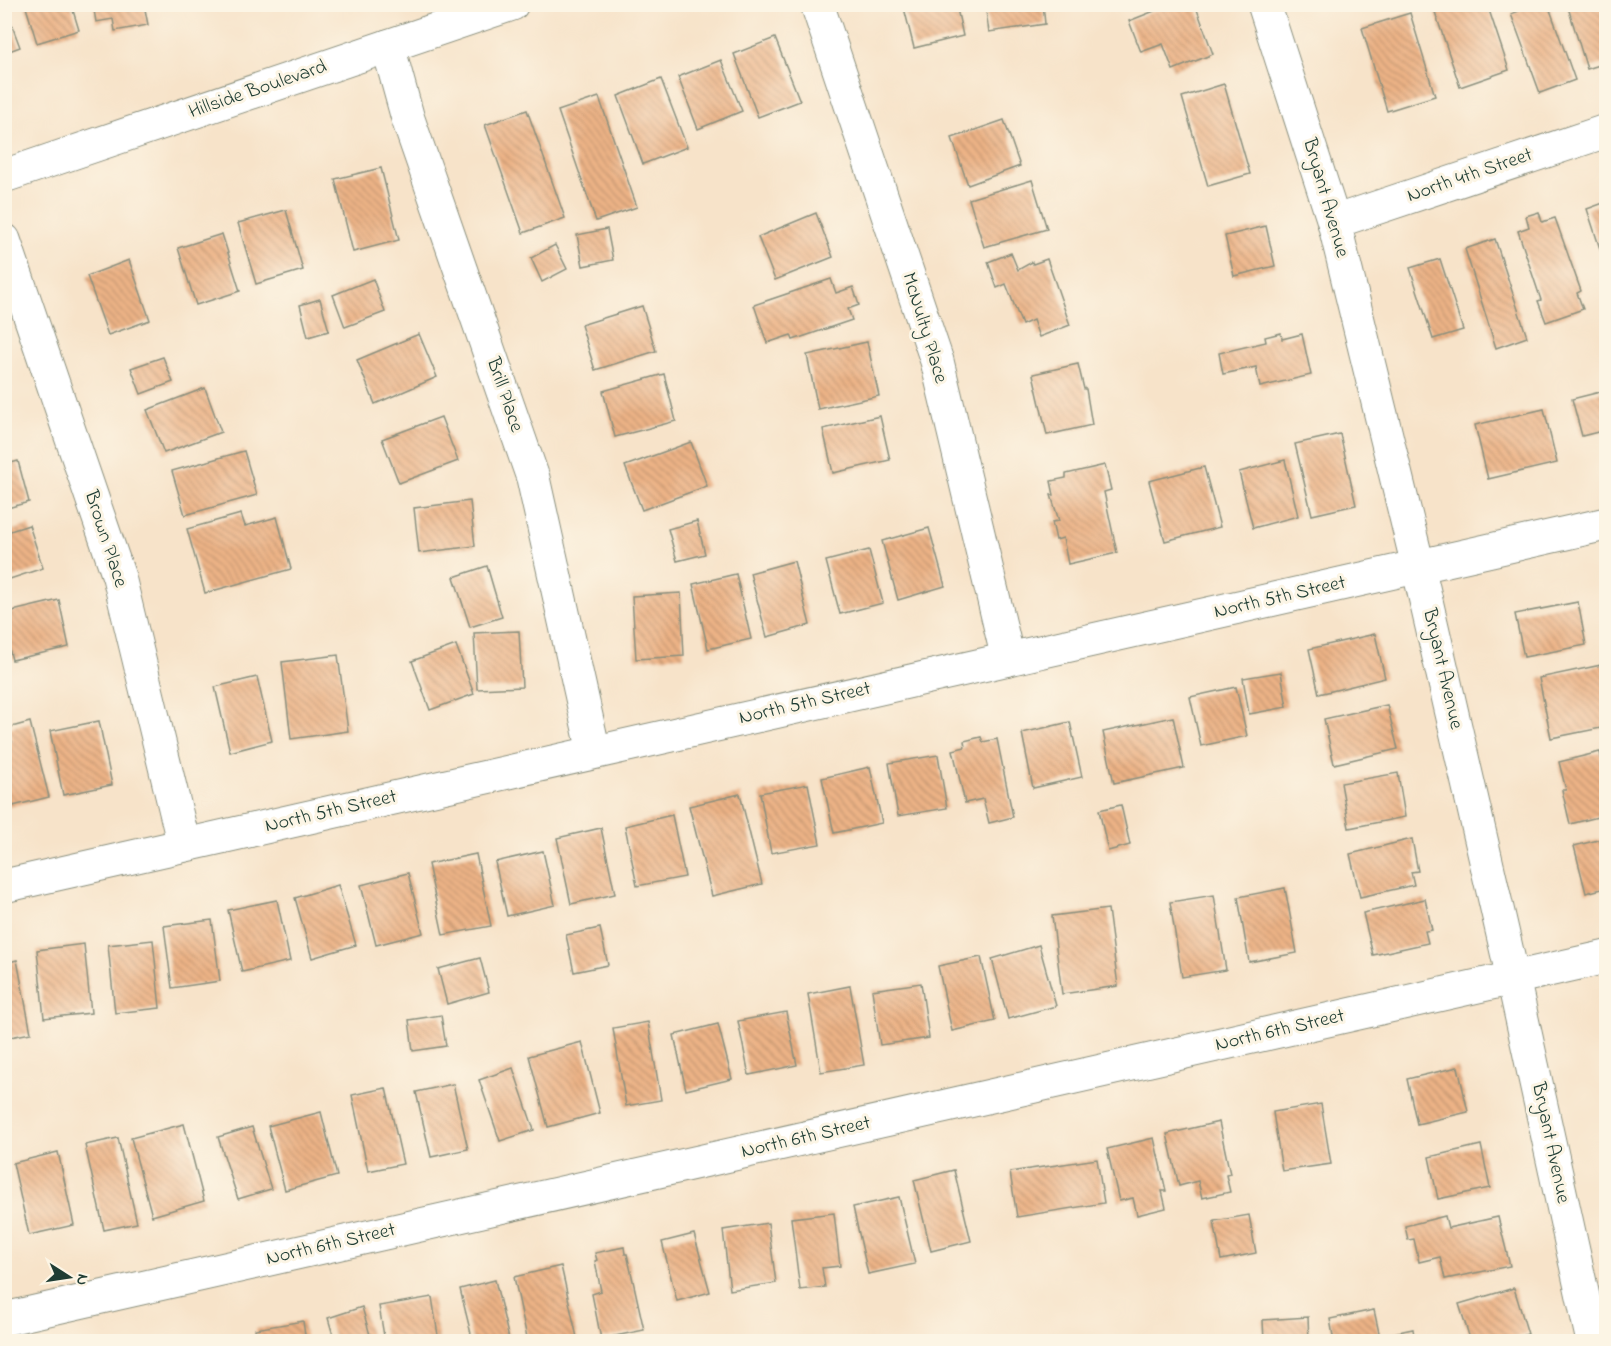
<svg xmlns="http://www.w3.org/2000/svg" width="1611" height="1346" font-family="'Indie Flower',sans-serif">
	<style>
		.building { fill: url(#building-back-hatch) }
		.lines { fill: none; stroke-linecap: round; stroke-linejoin: round }
		.minor-casing { stroke: #8b907e; stroke-width: 35 }
		.minor { stroke: #fff; stroke-width: 33 }
		.labels { text-anchor: middle; dominant-baseline: central; stroke-width: 6; stroke-linejoin: round; paint-order: stroke }
		.street-label { font-size: 20px; fill: #1f3d34; stroke: #fcf5e5 }
	</style>
	<defs>
		<pattern id="building-back-hatch" width="6" height="6" patternUnits="userSpaceOnUse" patternTransform="scale(1.5)"><rect width="6" height="6" fill="#edb386"/><path d="M-1 5l2 2M0 0l6 6M5-1l2 2" fill="none" stroke="#bf936e"/></pattern>
	</defs>
	<rect width="100%" height="100%" fill="#fcf5e5"/>
	<filter id="ink" filterUnits="userSpaceOnUse"><feTurbulence type="fractalNoise" baseFrequency=".0167" numOctaves="2"/><feDisplacementMap in="SourceGraphic" scale="12" xChannelSelector="R" yChannelSelector="G"/><feConvolveMatrix kernelMatrix="1 2 1 2 8 2 1 2 1" color-interpolation-filters="sRGB"/></filter>
	<filter id="wash" filterUnits="userSpaceOnUse"><feTurbulence type="fractalNoise" baseFrequency=".008" numOctaves="4" result="noise"/><feDisplacementMap in="SourceGraphic" scale="24" xChannelSelector="R" yChannelSelector="G"/><feGaussianBlur stdDeviation="1.35" result="paint"/><feColorMatrix in="noise" values="0 0 0 0 0 0 0 0 0 0 0 0 0 0 0 0 0 1.4 0 .05"/><feComposite in="paint" operator="in"/></filter>
	<g filter="url(#wash)">
		<rect width="100%" height="100%" fill="#f7e3c9"/>
		<g id="blocks">
			<g class="building">
				<path d="M4 4 20 47 4 53Z"/>
				<path d="M25 4H71L79 30 37 43Z"/>
				<path d="M93 4H144L148 25 115 31 113 19 96 22Z"/>
				<path d="M903 4H956L963 36 914 48Z"/>
				<path d="M985 4H1043L1045 24 989 32Z"/>
				<path d="M1172 4H1195L1213 54 1173 70 1163 44 1141 52 1129 21Z"/>
				<path d="M1438 4H1487L1509 70 1460 87 1433 6Z"/>
				<path d="M1536 4H1548L1575 80 1540 93 1511 14Z"/>
				<path d="M1567 4H1605L1606 10V63L1587 69Z"/>
				<path d="M1410 13 1435 96 1387 111 1362 28Z"/>
				<path d="M775 38 800 101 758 117 734 54Z"/>
				<path d="M721 60 742 111 698 129 678 77Z"/>
				<path d="M661 79 687 147 643 164 618 96Z"/>
				<path d="M1224 84 1250 174 1208 186 1182 97Z"/>
				<path d="M599 97 637 207 596 221 558 111Z"/>
				<path d="M527 110 565 218 523 233 485 125Z"/>
				<path d="M1004 120 1020 166 968 185 952 138Z"/>
				<path d="M381 168 399 240 353 252 335 179Z"/>
				<path d="M1032 180 1047 229 984 247 969 199Z"/>
				<path d="M1606 202V267L1587 209Z"/>
				<path d="M286 210 303 270 256 284 238 223Z"/>
				<path d="M1539 212 1542 222 1555 218 1581 291 1577 293 1583 309 1546 322 1538 301 1541 300 1518 231 1529 227 1526 216Z"/>
				<path d="M816 213 833 257 775 280 758 237Z"/>
				<path d="M1266 226 1275 266 1234 276 1225 236Z"/>
				<path d="M607 229 613 260 583 266 577 235Z"/>
				<path d="M222 234 240 291 196 305 178 248Z"/>
				<path d="M1495 239 1527 337 1496 348 1465 249Z"/>
				<path d="M555 245 567 269 542 282 531 258Z"/>
				<path d="M1011 253 1018 270 1032 262 1033 264 1047 259 1070 325 1039 337 1033 320 1022 325 1006 284 997 288 988 262Z"/>
				<path d="M1440 259 1463 330 1433 339 1410 268Z"/>
				<path d="M129 260 150 320 108 335 87 276Z"/>
				<path d="M373 279 385 312 345 327 333 295Z"/>
				<path d="M831 279 836 293 853 287 859 305 848 309 852 320 793 340 791 335 767 343 754 305Z"/>
				<path d="M320 299 329 331 308 337 300 305Z"/>
				<path d="M642 306 656 351 595 370 581 325Z"/>
				<path d="M1281 333 1282 339 1302 334 1311 375 1260 387 1256 367 1223 374 1219 353 1266 342 1265 337Z"/>
				<path d="M419 334 437 377 375 404 357 360Z"/>
				<path d="M867 342 879 396 818 409 807 355Z"/>
				<path d="M163 357 173 382 141 394 131 368Z"/>
				<path d="M1078 364 1084 389H1086L1092 425 1047 435 1033 374Z"/>
				<path d="M664 374 676 421 615 437 603 391Z"/>
				<path d="M205 388 221 432 164 453 147 410Z"/>
				<path d="M1604 391 1606 402V430L1582 436 1572 399Z"/>
				<path d="M1544 409 1557 463 1488 479 1475 425Z"/>
				<path d="M880 416 890 460 833 473 823 429Z"/>
				<path d="M441 417 458 461 399 483 382 439Z"/>
				<path d="M1340 434 1356 505 1312 515 1295 444Z"/>
				<path d="M691 442 707 486 642 510 625 466Z"/>
				<path d="M244 451 257 495 185 515 172 471Z"/>
				<path d="M1285 460 1298 516 1253 528 1239 472Z"/>
				<path d="M18 461 29 502 4 509V465Z"/>
				<path d="M1105 465 1111 490 1104 492 1117 553 1068 564 1063 538 1056 540 1052 522 1059 521 1051 495H1054L1051 481 1066 478V474Z"/>
				<path d="M1204 467 1220 527 1165 541 1149 481Z"/>
				<path d="M470 501 475 546 419 553 414 508Z"/>
				<path d="M241 514 245 526 277 517 291 569 205 593 187 529Z"/>
				<path d="M697 521 705 554 677 561 668 529Z"/>
				<path d="M29 525 43 568 4 581V533Z"/>
				<path d="M929 528 945 586 898 600 882 541Z"/>
				<path d="M869 550 883 603 840 614 826 561Z"/>
				<path d="M794 561 810 625 767 637 750 573Z"/>
				<path d="M487 566 502 617 470 627 454 577Z"/>
				<path d="M736 574 751 639 708 649 693 584Z"/>
				<path d="M681 593 684 656 636 659 632 596Z"/>
				<path d="M59 600 69 647 12 660 4 629V613Z"/>
				<path d="M1578 602 1586 645 1524 657 1515 614Z"/>
				<path d="M519 631 522 687 477 689 474 633Z"/>
				<path d="M1375 634 1385 678 1319 694 1309 649Z"/>
				<path d="M456 645 474 694 430 710 412 661Z"/>
				<path d="M338 655 348 731 291 739 282 662Z"/>
				<path d="M1606 664V727L1551 738 1539 678Z"/>
				<path d="M1281 672 1287 707 1249 714 1243 678Z"/>
				<path d="M257 677 272 741 230 752 215 687Z"/>
				<path d="M1236 687 1247 736 1201 746 1190 697Z"/>
				<path d="M1387 705 1398 749 1334 764 1324 719Z"/>
				<path d="M1173 717 1184 768 1114 783 1103 732Z"/>
				<path d="M99 721 112 785 63 795 50 731Z"/>
				<path d="M30 722 49 797 5 808 4 744 12 742 8 728Z"/>
				<path d="M1070 722 1082 777 1033 788 1022 733Z"/>
				<path d="M981 737 983 742 997 739 1013 817 989 823 983 799 965 803 953 750 965 747 964 741Z"/>
				<path d="M1600 752 1606 778V815L1570 824 1562 790H1566L1559 762Z"/>
				<path d="M938 755 947 808 898 816 889 763Z"/>
				<path d="M870 767 882 823 834 833 822 778Z"/>
				<path d="M1398 773 1405 817 1349 828 1341 783Z"/>
				<path d="M808 784 820 844 771 853 760 793Z"/>
				<path d="M740 794 762 884 712 896 689 806Z"/>
				<path d="M1121 805 1130 845 1108 851 1099 810Z"/>
				<path d="M672 815 685 877 637 886 625 826Z"/>
				<path d="M601 828 615 894 571 904 557 838Z"/>
				<path d="M1606 838V888L1586 893 1574 846Z"/>
				<path d="M1412 839 1418 871 1411 872 1414 885 1360 897 1350 854Z"/>
				<path d="M543 851 555 905 507 916 495 862Z"/>
				<path d="M476 854 491 926 443 935 428 864Z"/>
				<path d="M408 873 423 933 376 945 361 885Z"/>
				<path d="M338 885 356 945 312 958 295 898Z"/>
				<path d="M1285 888 1297 953 1249 962 1238 897Z"/>
				<path d="M1214 895 1226 970 1182 977 1170 902Z"/>
				<path d="M1425 899 1432 930 1425 931 1428 943 1373 955 1363 913Z"/>
				<path d="M277 900 290 961 242 972 228 910Z"/>
				<path d="M1108 909 1118 986 1062 994 1052 916Z"/>
				<path d="M212 920 220 981 172 988 164 926Z"/>
				<path d="M600 928 608 965 574 972 566 935Z"/>
				<path d="M153 940 160 1008 115 1013 108 945Z"/>
				<path d="M84 944 91 1013 44 1018 37 950Z"/>
				<path d="M1039 945 1056 1006 1008 1019 992 959Z"/>
				<path d="M981 957 995 1021 952 1031 938 966Z"/>
				<path d="M480 958 489 992 447 1004 438 969Z"/>
				<path d="M17 960 31 1033 5 1038V963Z"/>
				<path d="M921 983 929 1038 880 1045 872 990Z"/>
				<path d="M850 986 864 1065 821 1072 808 994Z"/>
				<path d="M786 1012 797 1065 749 1075 738 1021Z"/>
				<path d="M441 1015 446 1046 413 1051 409 1020Z"/>
				<path d="M648 1022 661 1100 626 1106 613 1028Z"/>
				<path d="M718 1024 732 1079 686 1090 674 1035Z"/>
				<path d="M582 1042 600 1113 548 1127 529 1056Z"/>
				<path d="M1458 1067 1468 1112 1417 1124 1407 1079Z"/>
				<path d="M513 1068 534 1130 500 1141 479 1080Z"/>
				<path d="M453 1084 468 1149 431 1157 416 1092Z"/>
				<path d="M386 1088 403 1164 368 1171 352 1095Z"/>
				<path d="M1321 1104 1331 1164 1282 1171 1273 1112Z"/>
				<path d="M321 1112 337 1176 285 1190 268 1126Z"/>
				<path d="M1219 1122 1230 1174 1226 1175 1230 1192 1202 1198 1198 1181 1179 1186 1167 1134Z"/>
				<path d="M184 1124 204 1201 152 1216 131 1138Z"/>
				<path d="M252 1127 271 1189 238 1199 218 1137Z"/>
				<path d="M118 1138 137 1223 104 1230 85 1145Z"/>
				<path d="M1154 1138 1166 1191H1162L1166 1208 1137 1215 1133 1198 1119 1201 1107 1149Z"/>
				<path d="M1481 1145 1490 1188 1438 1199 1429 1157Z"/>
				<path d="M58 1152 74 1225 29 1235 13 1163Z"/>
				<path d="M1097 1159 1104 1203 1017 1217 1010 1172Z"/>
				<path d="M954 1170 971 1241 931 1251 914 1180Z"/>
				<path d="M899 1197 915 1264 868 1274 853 1207Z"/>
				<path d="M834 1213 840 1266 822 1268 825 1287 800 1290 791 1218Z"/>
				<path d="M1249 1215 1256 1253 1221 1260 1214 1221Z"/>
				<path d="M1445 1216 1448 1228 1498 1217 1510 1266 1445 1279 1440 1257 1419 1262 1414 1239 1408 1240 1405 1226Z"/>
				<path d="M768 1223 776 1283 730 1290 723 1230Z"/>
				<path d="M694 1234 710 1292 677 1301 662 1242Z"/>
				<path d="M624 1247 625 1254H627L644 1330 601 1339 592 1294 601 1291 595 1261 597 1260 595 1253Z"/>
				<path d="M561 1266 578 1342H528L514 1277Z"/>
				<path d="M495 1280 509 1339 500 1342H473L460 1289Z"/>
				<path d="M1514 1288 1528 1334 1502 1342H1471L1459 1304Z"/>
				<path d="M432 1297 439 1342H385L379 1306Z"/>
				<path d="M362 1307 372 1342H335L328 1318Z"/>
				<path d="M1374 1310 1381 1342H1334L1330 1319Z"/>
				<path d="M1308 1317 1309 1342H1264L1263 1320Z"/>
				<path d="M303 1321 306 1342H257L255 1329Z"/>
				<path d="M1413 1329 1415 1342H1395L1393 1333Z"/>
				<path d="M236 1335 237 1342H215V1341Z"/>
			</g>
		</g>
	</g>
	<g filter="url(#ink)">
		<use href="#blocks" fill-opacity="0" stroke="#8b907e" stroke-width="1.5"/>
		<g class="lines">
			<defs>
				<g id="minor">
					<path d="M817 4 937 361 1008 659"/>
					<path d="M1264 4 1334 222 1418 566 1513 978 1593 1342"/>
					<path d="M388 46 408 119 533 478 594 752"/>
					<path d="M4 176 512 4"/>
					<path d="M1334 222 1606 131"/>
					<path d="M4 240 119 577 184 845"/>
					<path d="M4 886 1606 524"/>
					<path d="M4 1319 1606 957"/>
				</g>
			</defs>
			<use href="#minor" class="minor-casing"/>
			<use href="#minor" class="minor"/>
		</g>
	</g>
	<g class="labels">
		<g class="street-label">
			<text transform="translate(258 90) rotate(-19)">Hillside Boulevard</text>
			<text transform="translate(1470 176) rotate(-19)">North 4th Street</text>
			<text transform="translate(1325 198) rotate(74)">Bryant Avenue</text>
			<text transform="translate(924 328) rotate(73)">McNulty Place</text>
			<text transform="translate(504 395) rotate(71)">Brill Place</text>
			<text transform="translate(105 539) rotate(72)">Brown Place</text>
			<text transform="translate(1280 598) rotate(-13)">North 5th Street</text>
			<text transform="translate(1442 669) rotate(77)">Bryant Avenue</text>
			<text transform="translate(805 704) rotate(-13)">North 5th Street</text>
			<text transform="translate(331 812) rotate(-13)">North 5th Street</text>
			<text transform="translate(1280 1031) rotate(-13)">North 6th Street</text>
			<text transform="translate(806 1138) rotate(-13)">North 6th Street</text>
			<text transform="translate(1550 1143) rotate(78)">Bryant Avenue</text>
			<text transform="translate(331 1245) rotate(-13)">North 6th Street</text>
		</g>
	</g>
	<rect width="1611" height="1346" fill="none" stroke="#fcf5e5" stroke-width="24"/>
	<g transform="translate(69 1277) rotate(102)" stroke="#fcf5e5" stroke-width="4.5" paint-order="stroke">
	<path d="M0-4.5L10 22L0 15L-10 22Z" fill="#1f3d34"/>
	<text y="-9" font-size="16" font-weight="bold" text-anchor="middle" fill="#1f3d34">N</text>
	</g>
</svg>
